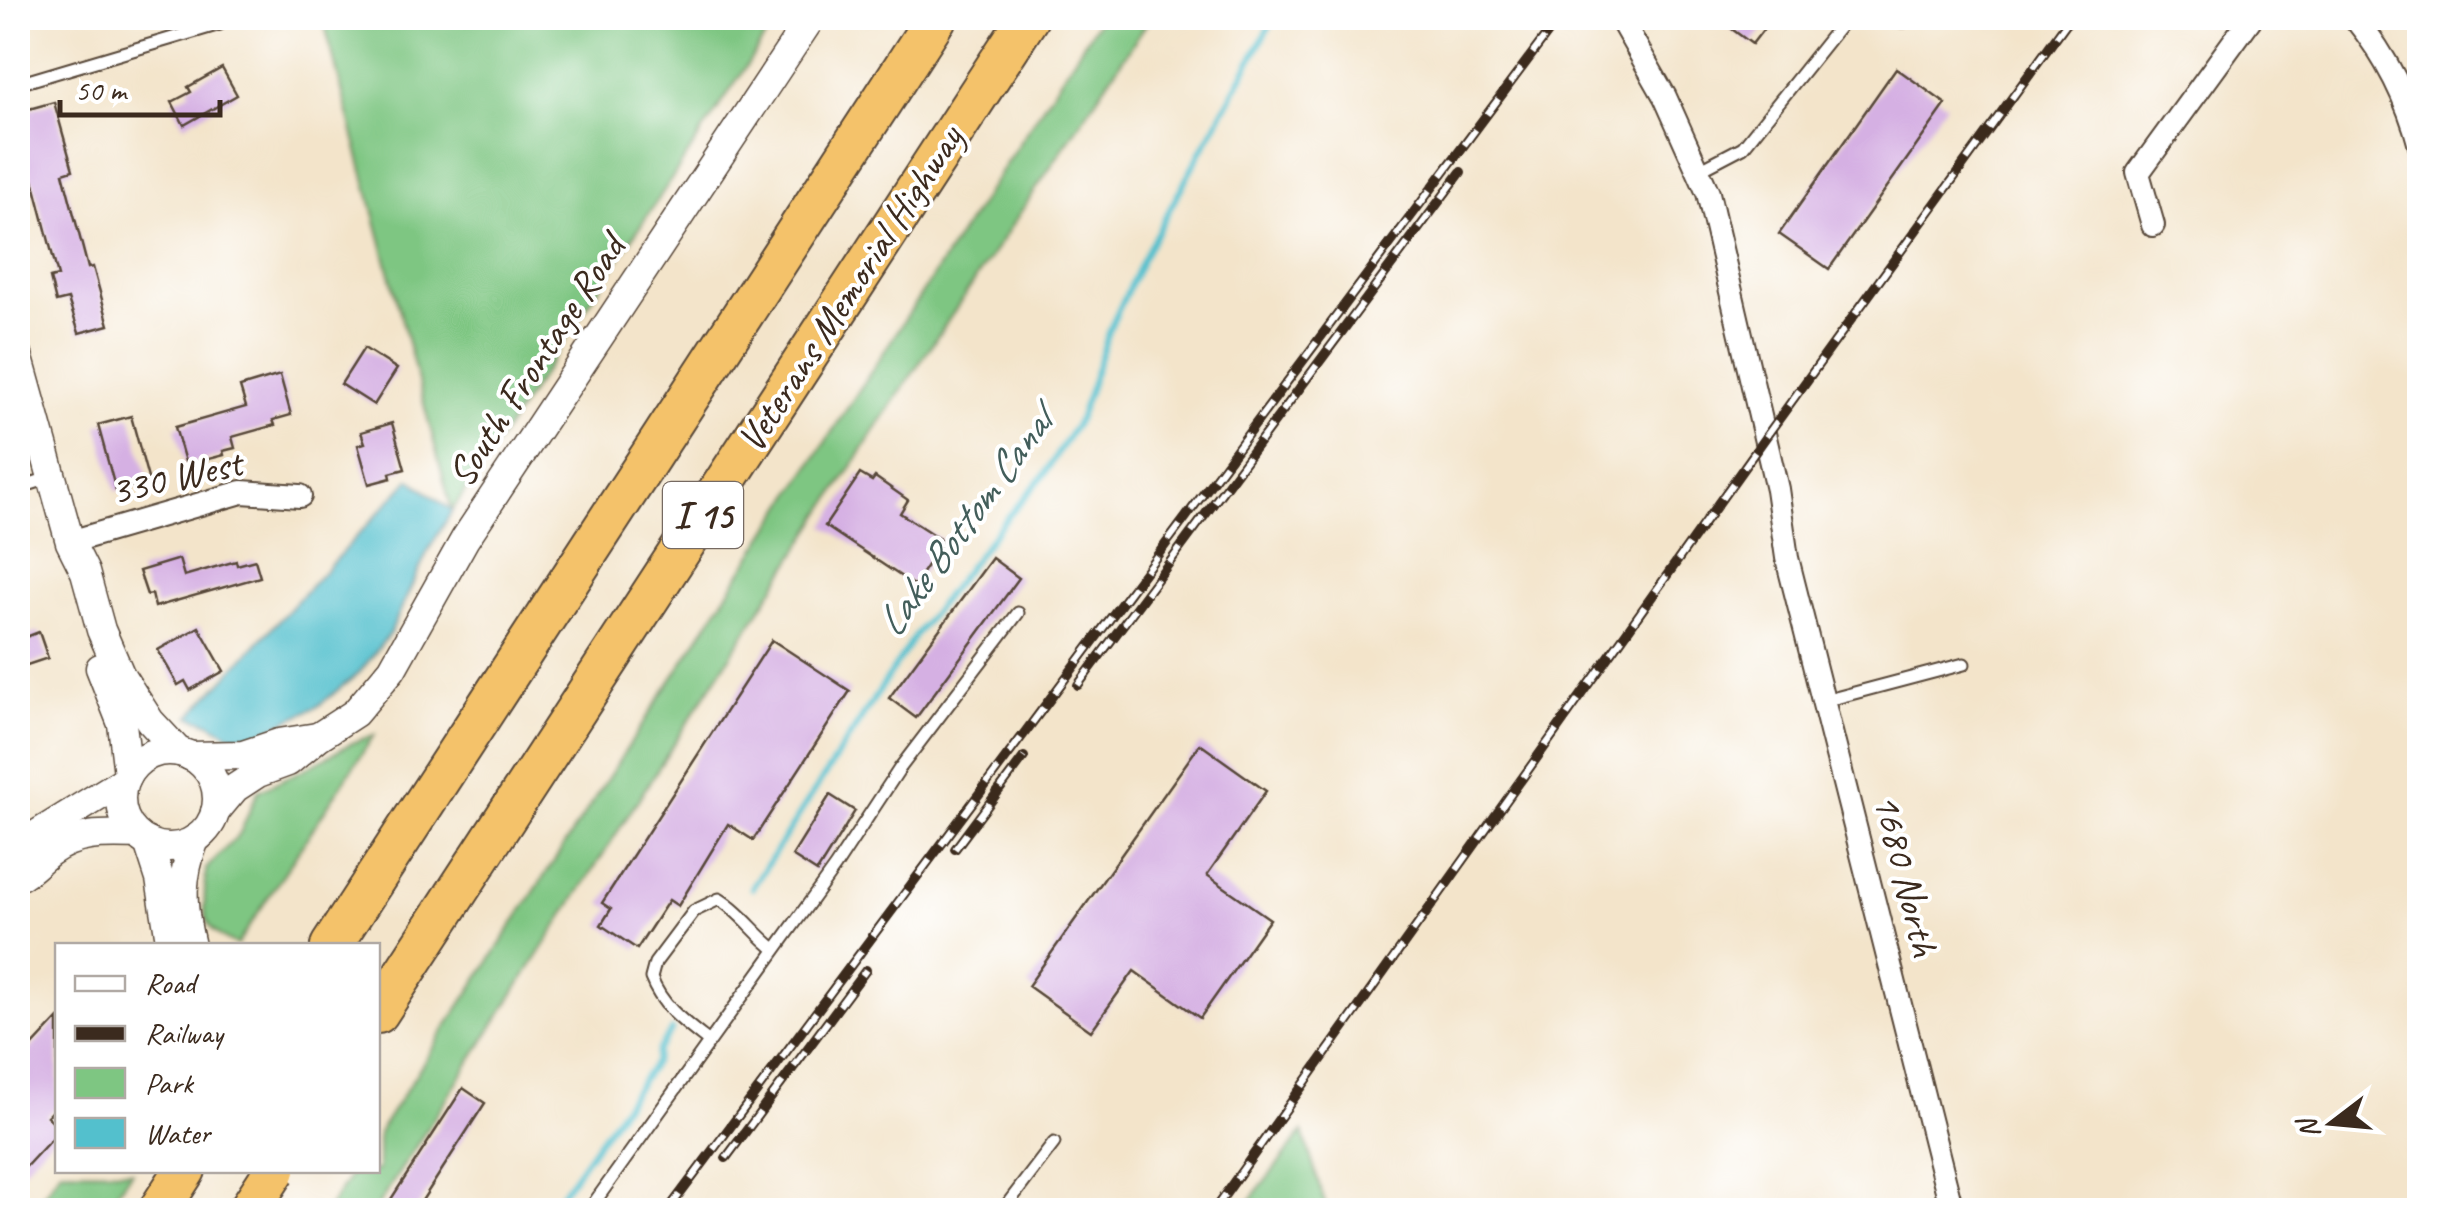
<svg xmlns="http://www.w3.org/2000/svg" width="2437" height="1228" font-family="Caveat,sans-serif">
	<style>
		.green { fill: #7ec682; stroke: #5c7850; stroke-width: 2.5 }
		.water { fill: #53c0cd; stroke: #477576; stroke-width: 2.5 }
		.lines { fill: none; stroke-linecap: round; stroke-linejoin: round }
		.stream { stroke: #53c0cd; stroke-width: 6 }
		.building { fill: #d5b0e3 }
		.service-casing { stroke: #574638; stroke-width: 15 }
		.minor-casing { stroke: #574638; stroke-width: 26 }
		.tertiary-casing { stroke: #574638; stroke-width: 31 }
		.motorway-casing { stroke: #574638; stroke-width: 44 }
		.service { stroke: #fff; stroke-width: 11 }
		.minor { stroke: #fff; stroke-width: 22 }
		.tertiary { stroke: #fff; stroke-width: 28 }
		.motorway { stroke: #f4c26a; stroke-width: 40 }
		.rail-casing { stroke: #3b2a1e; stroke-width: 10 }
		.rail { stroke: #fff; stroke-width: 6; stroke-dasharray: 19; stroke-linecap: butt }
		.motorway-bridge-casing { stroke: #574638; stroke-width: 44; stroke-linecap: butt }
		.motorway-bridge { stroke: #f4c26a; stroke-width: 40 }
		.labels { text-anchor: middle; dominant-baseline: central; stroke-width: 8; stroke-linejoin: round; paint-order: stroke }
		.shield { fill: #fff; stroke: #766a62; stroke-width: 2.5 }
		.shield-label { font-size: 38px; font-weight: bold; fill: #3b2a1e }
		.street-label { font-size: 40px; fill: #3b2a1e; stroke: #fff }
		.water-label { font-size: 42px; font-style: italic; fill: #435e5b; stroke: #fff }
	</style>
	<rect width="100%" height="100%" fill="#fff"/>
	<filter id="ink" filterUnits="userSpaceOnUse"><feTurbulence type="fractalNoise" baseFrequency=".01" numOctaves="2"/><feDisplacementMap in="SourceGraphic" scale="20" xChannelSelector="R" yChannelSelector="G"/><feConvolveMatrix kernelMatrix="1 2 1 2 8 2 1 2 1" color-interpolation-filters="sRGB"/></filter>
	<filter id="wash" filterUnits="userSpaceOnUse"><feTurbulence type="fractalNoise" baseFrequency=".0048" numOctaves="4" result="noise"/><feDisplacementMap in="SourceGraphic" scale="40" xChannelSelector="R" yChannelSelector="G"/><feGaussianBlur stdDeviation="2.25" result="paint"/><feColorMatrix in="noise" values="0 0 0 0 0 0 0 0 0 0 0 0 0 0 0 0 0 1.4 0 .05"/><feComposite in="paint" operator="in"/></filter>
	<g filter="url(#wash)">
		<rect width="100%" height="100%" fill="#f3e4ca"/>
		<g class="green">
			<path d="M323 18H778L452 511Z"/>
			<path d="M1100 18H1150L881 421 375 1210H327L353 1171 378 1170V1133Z"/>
			<path d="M374 735 237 945C196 929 205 907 206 869L240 833 258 791 301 771 352 743Z"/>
			<path d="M1303 1132 1327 1210H1243Z"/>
			<path d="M60 1171V1170L132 1171 105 1210H33Z"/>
		</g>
		<path class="water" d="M410 479 452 511 428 551 390 633 360 672 317 707 253 736H232L210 723 190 716Z"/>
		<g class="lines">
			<g class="stream">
				<path d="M752 888 916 634 1001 525 1044 475 1079 419 1111 326 1143 258 1274 18"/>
				<path d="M550 1210 655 1062 658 1050 672 1030"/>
			</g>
		</g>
		<g id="blocks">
			<g class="building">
				<path d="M1717 18H1772L1752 44Z"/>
				<path d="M222 68 237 95 184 125 172 102 191 92 188 87Z"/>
				<path d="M1896 68 1946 104 1829 269 1779 234Z"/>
				<path d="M54 102 73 170 63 173 88 268 93 267 109 325 79 333 68 299 56 302 50 278 58 276 33 180 31 181 25 160 21 161 18 147V112Z"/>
				<path d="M364 348 397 369 374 405 341 384Z"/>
				<path d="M280 375 291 415 273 420 275 425 232 437 235 448 223 451 224 455 186 465 175 427 246 407 240 387Z"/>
				<path d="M131 416 149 482 116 491 98 425Z"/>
				<path d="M392 423 405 469 390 473 391 478 369 484 358 445 365 443 361 432Z"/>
				<path d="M860 474 872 481 875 477 908 500 900 513 943 541 914 585 825 526Z"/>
				<path d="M992 558 1019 578 916 718 889 698Z"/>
				<path d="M179 559 184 576 236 561 237 565 255 560 260 577 155 607 152 594 147 595 139 571Z"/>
				<path d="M199 627 224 671 190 690 185 681 178 685 158 650Z"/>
				<path d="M39 632 48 658 18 668V640Z"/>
				<path d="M772 640 850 691 753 840 728 824 678 906 669 900 637 949 601 925 611 909 602 903Z"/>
				<path d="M1200 744 1266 791 1207 875 1270 919 1200 1018 1134 971 1091 1031 1028 986Z"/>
				<path d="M830 795 855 811 817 872 792 856Z"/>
				<path d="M58 1019V1105L47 1116 58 1126V1132L18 1175V1062Z"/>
				<path d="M463 1088 485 1103 416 1210H384Z"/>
			</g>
		</g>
	</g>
	<g filter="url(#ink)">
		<use href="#blocks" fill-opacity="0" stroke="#574638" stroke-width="2.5"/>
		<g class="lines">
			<defs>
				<g id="service">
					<path d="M1886 18C1895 24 1913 22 1923 18"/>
					<path d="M18 84 220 24"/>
					<path d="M1699 170 1743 147 1846 18"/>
					<path d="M18 488 52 477"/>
					<path d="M1824 701 1964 664"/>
					<path d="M709 1042C685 1023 662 1007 651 978L655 963 694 911 719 899C741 912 755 934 775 949"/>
					<path d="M589 1210 835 867 900 768 1018 613"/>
					<path d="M1003 1210 1054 1143"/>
				</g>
				<g id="minor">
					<path d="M1620 18 1665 97 1708 193 1777 489 1787 558 1952 1210"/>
					<path d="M2355 18C2385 55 2408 100 2420 146"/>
					<path d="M2153 225 2138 173 2251 18"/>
					<path d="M70 542 242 492 300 496"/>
				</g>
				<g id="tertiary">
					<path d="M18 355 70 542 85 572 101 630 120 674 150 721 179 752"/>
					<path d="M100 668 122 724 128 774"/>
					<circle cx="169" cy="799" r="48"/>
					<path d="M190 756 243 755 279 743 317 737"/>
					<path d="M215 812 235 788 258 773 288 762 318 737 355 713 392 669 465 539 811 18"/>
					<path d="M148 842 160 879 171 946"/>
					<path d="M18 846 125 780"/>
					<path d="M18 877C30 871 39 860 50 852 77 832 106 834 137 835"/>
					<path d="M191 946C181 904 180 879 195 839"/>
				</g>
				<g id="motorway">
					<path d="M331 946 936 18"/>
					<path d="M378 1013 1028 18"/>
					<path d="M159 1210 185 1170"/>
				</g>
			</defs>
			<use href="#service" class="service-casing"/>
			<use href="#minor" class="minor-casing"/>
			<use href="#tertiary" class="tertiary-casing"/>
			<use href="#motorway" class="motorway-casing"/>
			<use href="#service" class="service"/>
			<use href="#minor" class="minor"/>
			<use href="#tertiary" class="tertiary"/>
			<use href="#motorway" class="motorway"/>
			<defs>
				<g id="rail">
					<path d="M1078 685 1461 172"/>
					<path d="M955 849 1024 757"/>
					<path d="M726 1158 866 970"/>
					<path d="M668 1210 1559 18"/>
					<path d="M1214 1210 1765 438 2070 18"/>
				</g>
			</defs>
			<use href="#rail" class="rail-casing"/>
			<use href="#rail" class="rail"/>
			<defs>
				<path id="motorway-bridge" d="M249 1210 275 1170"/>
			</defs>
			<use href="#motorway-bridge" class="motorway-bridge-casing"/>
			<use href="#motorway-bridge" class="motorway-bridge"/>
		</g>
	</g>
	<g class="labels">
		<rect class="shield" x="663" y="482" width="80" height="66" rx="8"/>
		<g class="shield-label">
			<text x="703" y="515">I 15</text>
		</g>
		<g class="street-label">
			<text transform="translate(850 289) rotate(-57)">Veterans Memorial Highway</text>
			<text transform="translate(536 361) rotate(-57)">South Frontage Road</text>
			<text transform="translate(176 477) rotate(-13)">330 West</text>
			<text transform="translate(1906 875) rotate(76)">1680 North</text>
		</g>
		<g class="water-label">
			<text transform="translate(964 523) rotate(-54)">Lake Bottom Canal</text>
		</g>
	</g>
	<rect width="2437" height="1228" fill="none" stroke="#fff" stroke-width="60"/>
	<rect x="55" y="943" width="325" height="230" fill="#ffffff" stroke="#b1aaa5" stroke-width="2.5"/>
	<rect x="75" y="976" width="50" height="15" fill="#ffffff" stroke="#b1aaa5" stroke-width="2.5"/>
	<text x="145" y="993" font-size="30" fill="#3b2a1e">Road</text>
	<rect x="75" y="1026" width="50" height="15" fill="#3b2a1e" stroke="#b1aaa5" stroke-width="2.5"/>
	<text x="145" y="1043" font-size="30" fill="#3b2a1e">Railway</text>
	<rect x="75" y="1068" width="50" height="30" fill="#7ec682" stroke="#b1aaa5" stroke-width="2.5"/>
	<text x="145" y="1093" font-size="30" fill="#3b2a1e">Park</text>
	<rect x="75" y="1118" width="50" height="30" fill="#53c0cd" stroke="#b1aaa5" stroke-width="2.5"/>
	<text x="145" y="1143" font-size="30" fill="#3b2a1e">Water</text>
	<g transform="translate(2332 1123) rotate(254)" stroke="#ffffff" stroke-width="8" paint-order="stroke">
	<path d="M0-8L18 38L0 25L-18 38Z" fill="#3b2a1e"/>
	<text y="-15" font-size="28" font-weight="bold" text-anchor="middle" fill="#3b2a1e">N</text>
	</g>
	<path d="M60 100v15h160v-15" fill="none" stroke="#3b2a1e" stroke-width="5"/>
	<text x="75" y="100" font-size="30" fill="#3b2a1e" stroke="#ffffff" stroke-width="8" paint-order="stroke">50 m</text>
</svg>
